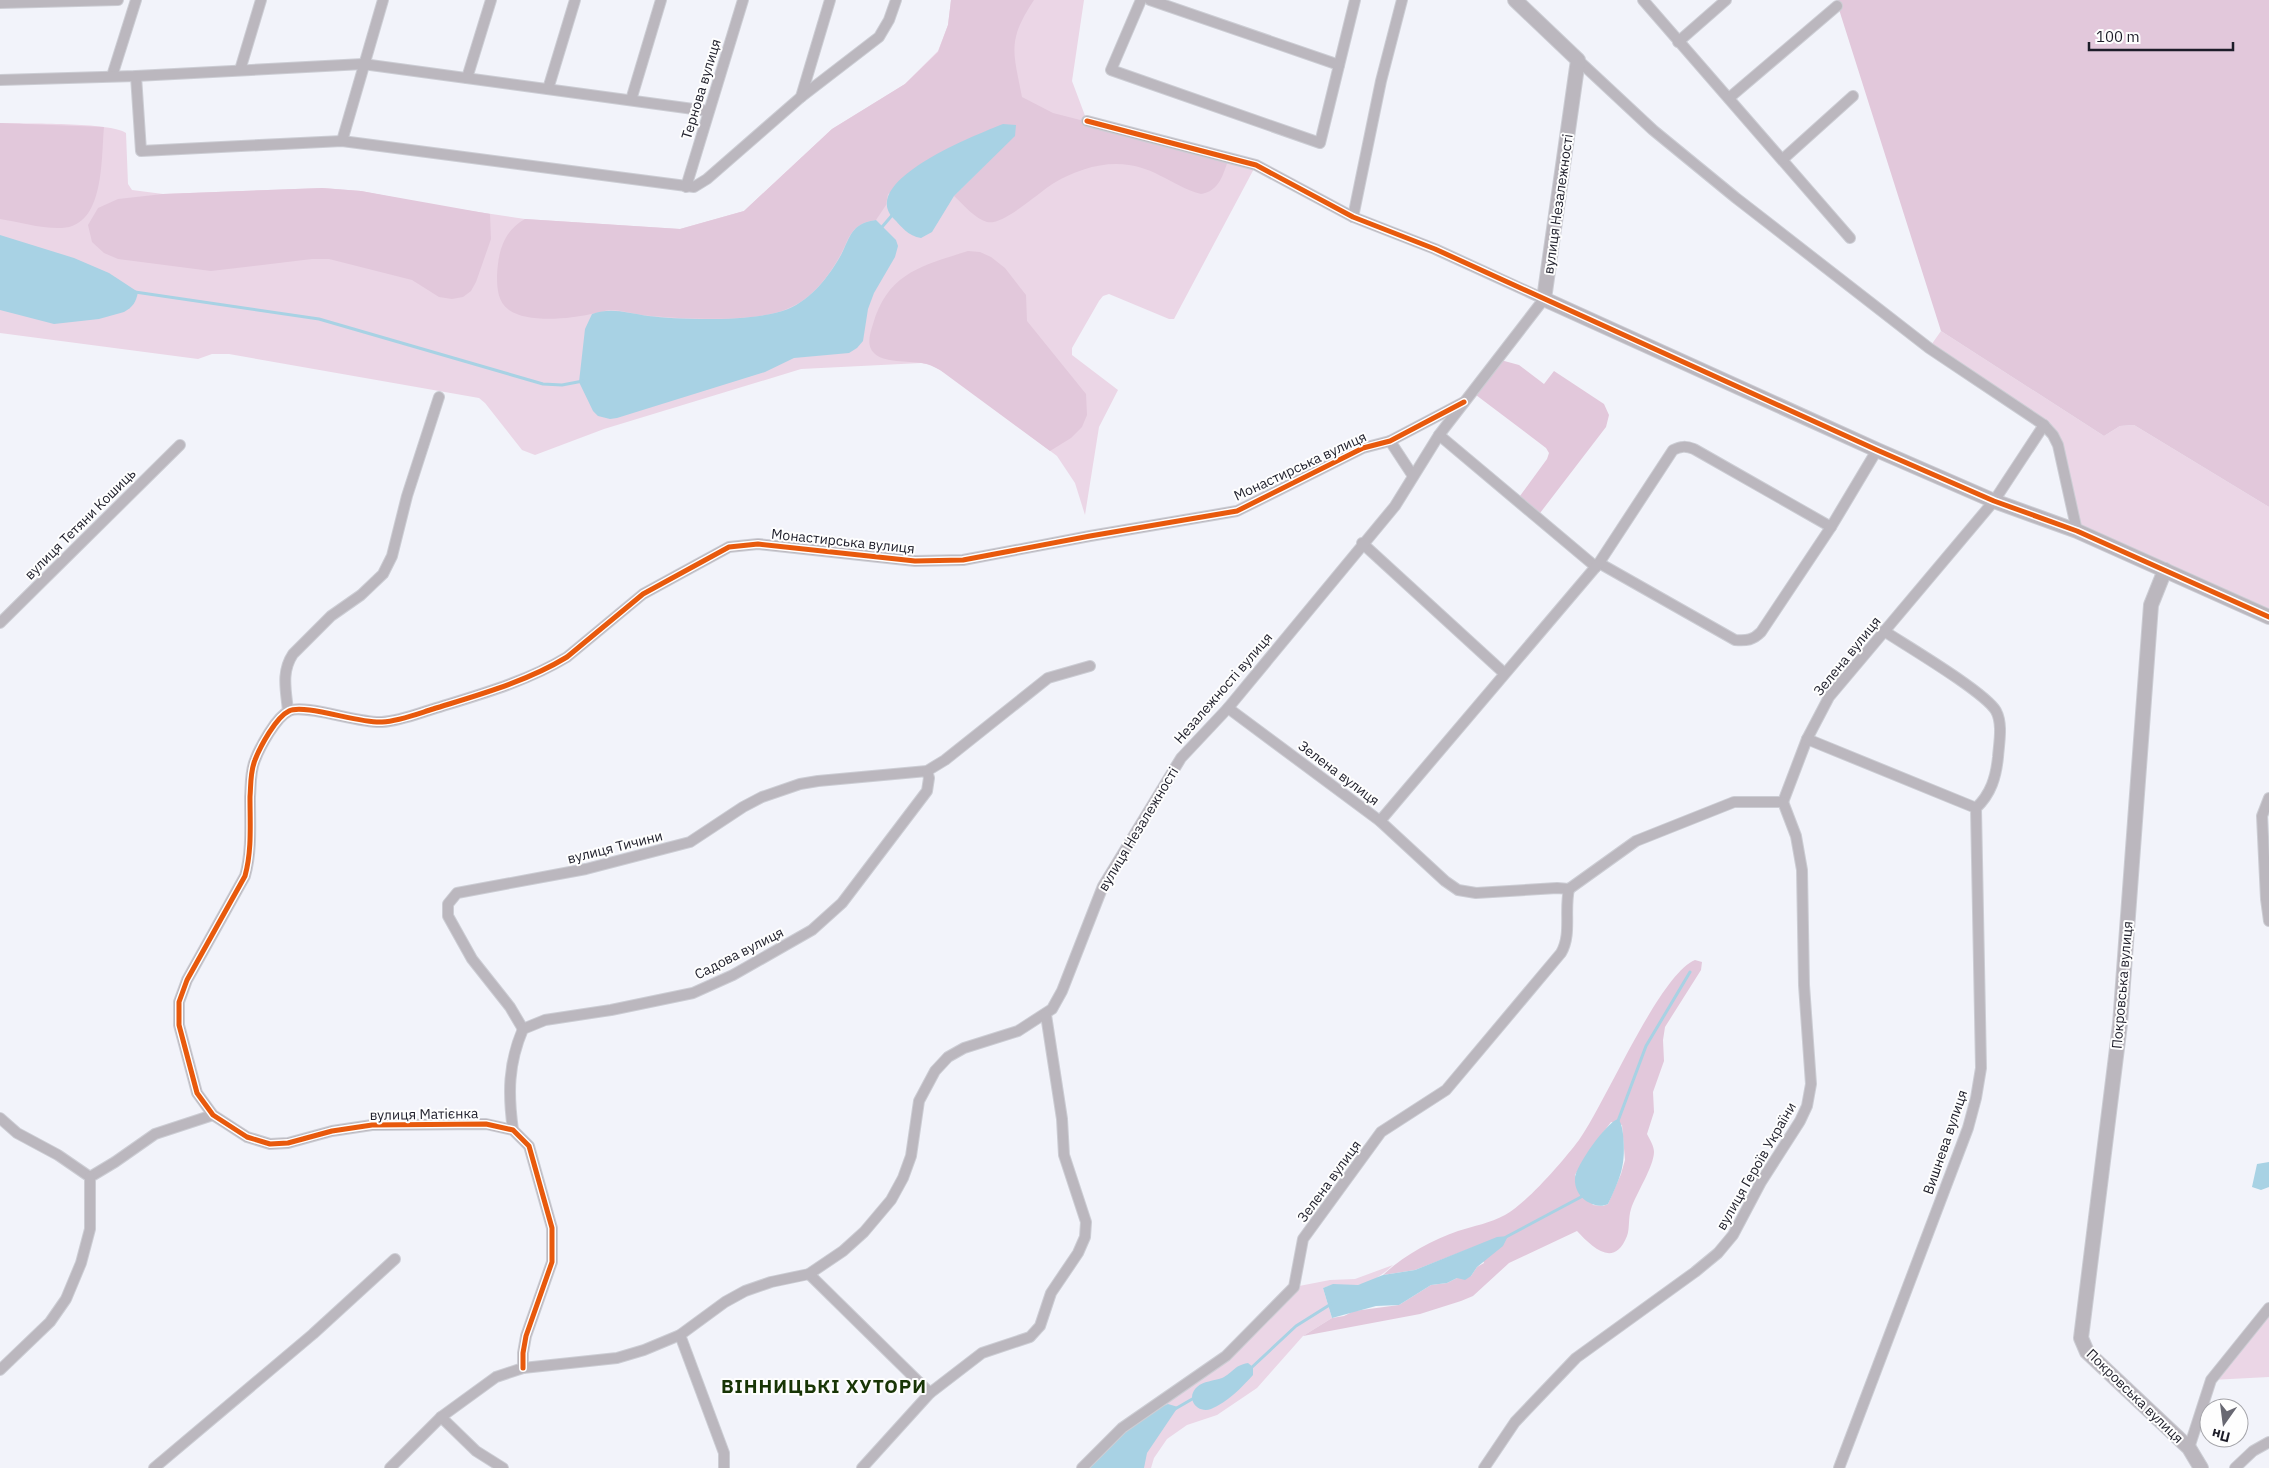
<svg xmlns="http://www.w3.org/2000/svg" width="2269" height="1468" font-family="'IBM Plex Sans',sans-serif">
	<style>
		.green { fill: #ebd6e6 }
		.forest { fill: #e2c8db; fill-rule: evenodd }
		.water { fill: #a8d2e4 }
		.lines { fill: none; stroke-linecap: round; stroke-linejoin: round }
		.stream { stroke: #a8d2e4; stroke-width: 3 }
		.street-casing { stroke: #cccdd4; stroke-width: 12 }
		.secondary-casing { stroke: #cccdd4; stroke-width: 16 }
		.street { stroke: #bbb7be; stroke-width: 10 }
		.secondary { stroke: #bbb7be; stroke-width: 14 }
		.cycleway-casing { stroke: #fefefe; stroke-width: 8 }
		.cycleway { stroke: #e8590c; stroke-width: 5 }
		.labels { text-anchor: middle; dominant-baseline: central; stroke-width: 4; stroke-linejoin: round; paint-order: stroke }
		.street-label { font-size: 14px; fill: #1d1d29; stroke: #fefefe }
		.district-label { font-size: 19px; font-weight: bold; letter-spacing: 1px; fill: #183506; stroke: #fefefe }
	</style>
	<rect width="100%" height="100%" fill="#f2f3fa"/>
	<g class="green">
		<path d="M951 0H1084L1072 81 1087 121 1256 165 1174 319H1169L1109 294 1103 296 1099 301 1072 348V355L1118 390 1099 427 1085 515 1075 483 1057 456 949 375 931 365 921 363 801 369 604 429 535 455 522 450 485 403 479 398 229 354H212L198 359 0 333V123C24 124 111 122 126 133L128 184 132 190 163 194 323 188 361 191 438 206 525 219 680 229 744 211 832 129 905 84 938 51 948 25Z"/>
		<path d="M1941 331 2104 436 2120 426 2134 425 2269 507V617L2077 531 2053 435 1929 348Z"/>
		<path d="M1393 1265C1384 1274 1371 1283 1358 1285 1344 1287 1337 1282 1323 1288L1332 1318 1303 1336 1257 1388 1217 1415 1187 1425 1167 1439 1154 1458 1151 1468H1082L1090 1458 1226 1356 1294 1287 1330 1280 1355 1279Z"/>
		<path d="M2269 1308V1377L2211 1380Z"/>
	</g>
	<g class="forest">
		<path d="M951 0H1034C1007 41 1013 51 1022 97L1053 113 1229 158C1223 174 1220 191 1201 194 1169 185 1153 164 1116 164 1095 164 1072 172 1054 183 1039 192 1003 226 987 222 975 219 963 204 954 196L1014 136 888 194 886 205 876 220C868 221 862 223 856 228 848 235 846 245 841 254 829 276 813 298 789 308 757 323 687 319 651 316 637 315 623 310 609 310 603 311 597 313 591 314 570 319 527 323 509 310 498 302 497 289 497 276 498 253 503 231 525 219L680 229 744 211 832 129 905 84 938 52 948 25Z"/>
		<path d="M1836 0H2269V507L2134 425 2120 426 2104 436 1941 331Z"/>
		<path d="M0 123 104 127C101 158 105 226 62 228 42 229 19 222 0 219Z"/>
		<path d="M322 188 361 191 490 214 491 239 476 282 471 291 463 297 452 299 439 297 412 280 329 259H312L211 271 118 259 104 253 92 242 88 225 98 208 118 199 163 194Z"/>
		<path d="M968 251 980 252 991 257 1005 268 1026 295 1027 321 1086 394 1087 415 1082 427 1071 438 1050 451 940 370C934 367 929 364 922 363 909 361 883 363 874 353 866 345 870 334 873 324 888 273 921 266 968 251Z"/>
		<path d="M1497 359 1519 365 1544 384 1554 371 1604 404 1609 415 1606 427 1537 517 1517 500 1547 459 1549 453 1546 448 1472 392Z"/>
		<path d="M1695 960 1702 962 1701 970 1665 1027 1663 1040 1664 1061 1653 1092 1654 1112 1647 1134C1650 1140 1654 1146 1654 1152 1654 1166 1636 1194 1631 1209 1628 1218 1630 1228 1627 1236 1614 1269 1592 1247 1577 1231L1509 1263 1473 1296 1461 1301 1420 1314 1303 1336 1332 1318 1344 1316 1354 1311 1399 1305 1431 1285 1447 1283 1457 1278 1471 1276 1477 1267 1484 1263 1479 1245 1415 1270 1383 1275C1403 1256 1432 1240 1458 1231 1474 1226 1490 1223 1505 1215 1528 1202 1563 1161 1579 1140 1606 1102 1659 975 1695 960ZM1611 1122 1622 1125 1625 1160 1621 1174 1608 1204 1603 1206 1593 1205 1575 1175 1591 1149Z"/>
	</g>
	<g class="water">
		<path d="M1003 124 1016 125 1015 136 954 196 932 232 921 238C908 236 902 227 893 218 859 180 978 134 1003 124Z"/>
		<path d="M876 220 896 240 898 246 895 257 874 293 868 309 863 341 857 348 849 353 794 358 765 372 617 418 610 419 598 416 593 411 579 382 585 329 592 314C611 307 628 313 648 316 684 320 755 322 788 309 812 299 829 276 841 255 846 246 848 236 856 228 862 223 868 221 876 220Z"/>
		<path d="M0 235 74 258 109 273 138 292C136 302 133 307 124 312L99 319 54 324 0 310Z"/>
		<path d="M1618 1119C1622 1124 1622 1128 1623 1134 1626 1165 1621 1176 1608 1204 1602 1207 1596 1206 1590 1203 1580 1199 1574 1188 1575 1178 1576 1165 1607 1122 1618 1119Z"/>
		<path d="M2269 1162V1187L2261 1190 2252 1187 2257 1164Z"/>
		<path d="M1508 1236 1503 1246 1477 1267 1471 1276 1465 1280 1457 1278 1447 1283 1431 1285 1399 1305 1376 1306 1332 1318 1323 1288 1333 1284 1358 1285 1383 1275 1415 1270 1497 1237Z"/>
		<path d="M1248 1363 1253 1367V1375C1241 1388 1228 1402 1211 1409 1197 1414 1185 1398 1197 1387 1203 1381 1214 1381 1222 1378 1234 1372 1233 1366 1248 1363Z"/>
		<path d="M1168 1404 1178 1407 1147 1453 1144 1468H1088C1111 1444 1137 1417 1168 1404Z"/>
	</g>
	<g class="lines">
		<g class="stream">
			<path d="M882 227 894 213"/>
			<path d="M135 292 319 319 543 384 562 385 583 381"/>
			<path d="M1618 1121 1646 1046 1690 972"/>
			<path d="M1506 1237 1581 1197 1583 1194"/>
			<path d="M1250 1369 1296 1326 1331 1304"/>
			<path d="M1175 1409 1194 1398"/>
		</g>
		<defs>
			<g id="street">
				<path d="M1141 0 1111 70 1320 143 1355 0"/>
				<path d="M1150 0 1339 65"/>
				<path d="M1643 0 1850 238"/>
				<path d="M0 3 118 0"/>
				<path d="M1678 42 1726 0"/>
				<path d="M1578 60 1653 130 1736 198 1929 348 2044 425 2053 435 2058 445 2077 531"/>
				<path d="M240 70 261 0"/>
				<path d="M112 76 136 0"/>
				<path d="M136 76 141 151 342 141 694 187 707 179 801 97 879 37 889 20 896 0"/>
				<path d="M467 78 491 0"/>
				<path d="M0 80 136 76 363 64 708 111"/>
				<path d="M548 89 575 0"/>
				<path d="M801 97 830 0"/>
				<path d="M1729 98 1837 6"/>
				<path d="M631 100 661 0"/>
				<path d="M342 141 383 0"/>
				<path d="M1783 159 1853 96"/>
				<path d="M686 187 743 0"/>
				<path d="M1353 217 1381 81 1402 0"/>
				<path d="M1439 435 1596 567"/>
				<path d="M1390 441 1413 476"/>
				<path d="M1362 543 1504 673"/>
				<path d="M1599 563 1735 640C1747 641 1753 640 1761 632L1831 527"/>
				<path d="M0 623 180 445"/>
				<path d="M1884 631C1907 646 1985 692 1996 711 2003 724 1999 743 1998 757 1996 777 1991 794 1976 808"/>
				<path d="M1228 708 1380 821 1445 881 1458 890 1476 893 1557 888 1569 889 1636 841 1734 802H1783L1807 739 1829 697 1994 501 2044 425"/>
				<path d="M288 711C286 690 281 672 293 654L331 616 361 595 383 574 392 556 407 496 439 397"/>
				<path d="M1807 739 1976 808 1981 1068 1976 1098 1968 1128 1839 1468"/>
				<path d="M2269 798 2262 816 2266 899 2269 921"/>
				<path d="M1380 821 1599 563 1673 450C1681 446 1686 446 1694 449L1831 527 1877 450"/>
				<path d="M523 1029 510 1007 472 959 448 916V904L457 893 586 869 690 842 743 807 762 797 800 784 818 781 927 771 945 760 1048 678 1090 666"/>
				<path d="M0 1118 17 1133 58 1155 90 1177"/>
				<path d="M513 1130C508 1094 508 1064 523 1029L545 1020 611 1010 693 993 733 975 812 930 842 903 927 791 929 778 927 771"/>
				<path d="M90 1177 115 1162 155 1134 213 1115"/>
				<path d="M809 1274 930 1393"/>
				<path d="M680 1335 724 1453V1468"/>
				<path d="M523 1368V1353L526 1336 552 1262V1228L529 1146 513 1130 486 1124 372 1125 332 1131 288 1143 270 1144 247 1137 213 1115 197 1093 179 1025V1002L187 980 245 876C252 851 250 824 250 797 251 785 250 772 255 760 260 747 276 717 289 711 303 703 361 724 382 722 399 721 417 714 433 709 478 695 526 682 567 657L643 594 729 547 758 544 915 561 963 560 1090 536 1237 511 1363 448 1390 441 1464 402"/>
				<path d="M0 1370 50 1322 66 1299 81 1263 90 1229V1177"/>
				<path d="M441 1417 476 1451 503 1468"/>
				<path d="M2189 1448 2211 1380 2269 1308"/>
				<path d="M154 1468 313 1334 395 1259"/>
				<path d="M390 1468 441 1417 496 1377 523 1368 617 1358 644 1350 680 1335 725 1302 745 1291 771 1282 809 1274 843 1251 864 1232 891 1200 903 1178 911 1156 919 1101 935 1071 948 1057 964 1048 1018 1031 1052 1009 1062 991 1103 886 1181 758 1228 708 1395 506 1439 435 1544 299 1435 249 1353 217 1256 165 1087 121"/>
				<path d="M862 1468 930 1393 982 1353 1030 1337 1040 1326 1051 1293 1078 1253 1085 1237 1086 1222 1064 1155 1062 1119 1046 1015"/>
				<path d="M1082 1468 1122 1428 1226 1356 1294 1287 1303 1239 1381 1132 1446 1090 1561 953C1572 934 1564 911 1569 889"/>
				<path d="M1484 1468 1515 1422 1576 1358 1695 1272 1718 1253 1733 1235 1761 1182 1800 1121 1807 1106 1811 1084 1804 985 1802 870 1796 836 1783 802"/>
				<path d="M2235 1468 2253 1451 2269 1442"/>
			</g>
			<g id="secondary">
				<path d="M1515 0 1578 60 1544 299 1877 450 1994 501 2077 531 2269 617"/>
				<path d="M2165 570 2151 605 2120 1024 2081 1338 2087 1352 2189 1448 2201 1468"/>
			</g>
		</defs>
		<use href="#street" class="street-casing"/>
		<use href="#secondary" class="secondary-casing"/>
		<use href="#street" class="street"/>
		<use href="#secondary" class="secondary"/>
		<defs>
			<g id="cycleway">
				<path d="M1087 121 1256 165 1353 217 1435 249 1877 450 1994 501 2077 531 2269 617"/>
				<path d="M523 1368V1353L526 1336 552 1262V1228L529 1146 513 1130 486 1124 372 1125 332 1131 288 1143 270 1144 247 1137 213 1115 197 1093 179 1025V1002L187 980 245 876C252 851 250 824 250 797 251 785 250 772 255 760 260 747 276 717 289 711 303 703 361 724 382 722 399 721 417 714 433 709 478 695 526 682 567 657L643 594 729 547 758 544 915 561 963 560 1090 536 1237 511 1363 448 1390 441 1464 402"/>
			</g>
		</defs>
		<use href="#cycleway" class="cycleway-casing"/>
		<use href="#cycleway" class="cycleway"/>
	</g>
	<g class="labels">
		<g class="street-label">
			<text transform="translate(701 89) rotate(-73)">Тернова вулиця</text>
			<text transform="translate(1558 204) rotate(-82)">вулиця Незалежності</text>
			<text transform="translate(1300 466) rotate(-25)">Монастирська вулиця</text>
			<text transform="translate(80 524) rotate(-45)">вулиця Тетяни Кошиць</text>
			<text transform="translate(843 541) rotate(6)">Монастирська вулиця</text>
			<text transform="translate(1847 656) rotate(-51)">Зелена вулиця</text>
			<text transform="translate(1223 688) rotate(-49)">Незалежності вулиця</text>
			<text transform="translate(1339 773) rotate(37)">Зелена вулиця</text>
			<text transform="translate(1138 829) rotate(-59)">вулиця Незалежності</text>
			<text transform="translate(615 847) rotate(-14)">вулиця Тичини</text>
			<text transform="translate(739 953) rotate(-27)">Садова вулиця</text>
			<text transform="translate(2122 985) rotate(-85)">Покровська вулиця</text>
			<text transform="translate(424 1114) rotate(-1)">вулиця Матієнка</text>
			<text transform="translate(1945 1142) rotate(-71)">Вишнева вулиця</text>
			<text transform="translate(1756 1166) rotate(-60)">вулиця Героїв України</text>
			<text transform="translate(1329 1181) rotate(-54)">Зелена вулиця</text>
			<text transform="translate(2135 1396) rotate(44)">Покровська вулиця</text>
		</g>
		<g class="district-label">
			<text x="824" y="1386">ВІННИЦЬКІ ХУТОРИ</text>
		</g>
	</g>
	<g transform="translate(2224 1423) rotate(194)"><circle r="24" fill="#fefefe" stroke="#a4a4a9"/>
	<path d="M0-4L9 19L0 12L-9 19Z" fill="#686872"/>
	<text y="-8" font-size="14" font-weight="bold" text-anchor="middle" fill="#1d1d29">Пн</text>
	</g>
	<path d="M2089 42v8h144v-8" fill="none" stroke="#1d1d29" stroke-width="2.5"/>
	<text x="2096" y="42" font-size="15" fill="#1d1d29" stroke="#fefefe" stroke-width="4" paint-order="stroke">100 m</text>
</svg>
